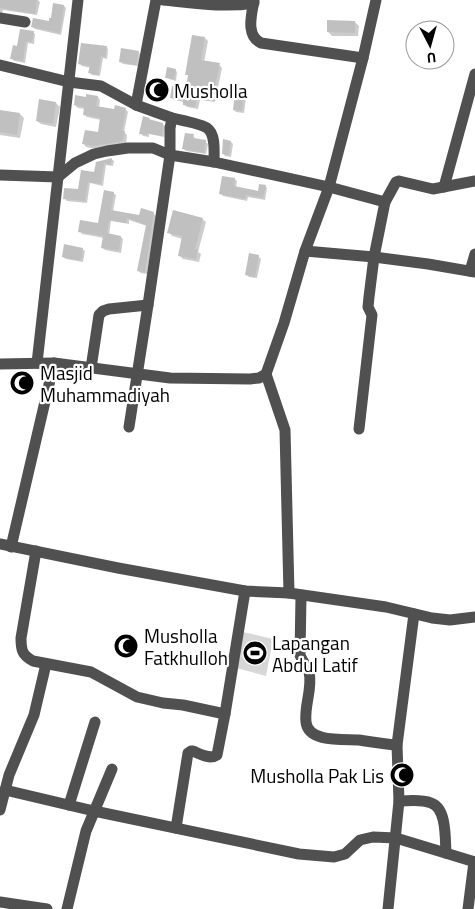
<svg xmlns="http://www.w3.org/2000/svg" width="475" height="909" font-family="'Titillium Web',sans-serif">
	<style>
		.green { fill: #d7d7d7 }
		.shadow { fill: #0003 }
		.building { fill: #c0c0c0 }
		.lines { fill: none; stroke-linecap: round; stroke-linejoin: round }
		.minor { stroke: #505050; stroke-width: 11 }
		.labels { text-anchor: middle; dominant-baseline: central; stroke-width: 4.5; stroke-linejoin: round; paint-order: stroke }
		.poi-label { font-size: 19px; fill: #000; stroke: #fff; text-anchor: start }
	</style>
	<rect width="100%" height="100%" fill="#fff"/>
	<path class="green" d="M243 632 273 639 266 676 236 668Z"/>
	<g class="shadow">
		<path d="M0 0H38L40 2 37 15 3 10 2 13 0 14Z"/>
		<path d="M54 5 64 6 66 8 61 35 35 29 33 27 50 22 52 20Z"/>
		<path d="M355 22 359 26 358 36H332L328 32Z"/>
		<path d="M33 32 35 34 34 44 28 43 25 63 14 61 12 58 18 48Z"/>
		<path d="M205 38 208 41 204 62 219 65 222 68 215 102 200 100 198 109 187 107 184 104V102L174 100 171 97 187 90 189 76 187 74Z"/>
		<path d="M106 47 108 49 107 59 103 58 100 76 92 75 90 73 91 68 82 66 80 64Z"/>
		<path d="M138 52 140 54 138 66 123 64 120 61Z"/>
		<path d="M175 70 177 72 176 81 169 79 167 77Z"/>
		<path d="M236 95 244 96 246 98 244 113 236 112 234 110Z"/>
		<path d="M98 97 100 100 99 108 116 111 125 109 128 112 124 132 127 135 126 144 97 149 86 147 84 144 99 134 101 120 87 117 84 114 85 109 78 108 75 105 87 98Z"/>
		<path d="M56 103 60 107 56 127 41 124 37 121Z"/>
		<path d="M0 111 20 114 24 118 20 138 0 135Z"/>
		<path d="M163 124 165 126 164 137 149 134V137L143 136 141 133Z"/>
		<path d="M193 136 195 138V140L205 141 208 144 206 154 186 151 183 148Z"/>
		<path d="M231 142 233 144 231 157 225 156 223 153Z"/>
		<path d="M111 159 114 161 113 166 106 165 103 186 90 183 87 203 67 201 64 198 79 191 95 174 97 163Z"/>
		<path d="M235 179 237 181 236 188 259 192 265 186 267 188 265 200 248 197 247 201 223 196 221 194Z"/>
		<path d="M113 193 116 195 113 212 140 216 153 213 156 216 147 274 141 273 138 271 147 226 129 220V224L111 221 109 235 121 237 123 239 121 253 105 250 103 248 104 238 82 234 80 231 99 225Z"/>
		<path d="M202 219 206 222 198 252 201 254 199 262 183 259 180 256 183 239 172 236 169 232Z"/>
		<path d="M82 249 85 251 83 262 66 259 63 257Z"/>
		<path d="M258 256 261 259 257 278 249 277 246 274Z"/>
	</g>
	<g class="building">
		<path d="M0 0H37L35 14 0 8Z"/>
		<path d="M53 3 64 5 60 33 31 27 33 18 49 21V18H51Z"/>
		<path d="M327 20 355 21V33L327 32Z"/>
		<path d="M20 29 34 31 32 42 26 41 23 61 10 59 13 45 17 46Z"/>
		<path d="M192 35 205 37 201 60 220 63 212 100 197 97 195 107 183 105V100L170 98 172 86 186 88 188 75H185Z"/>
		<path d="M81 43 107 46 105 57 101 56 98 75 88 73 90 66 78 64Z"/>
		<path d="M121 48 139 51 136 65 119 62Z"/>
		<path d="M167 67 176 69 174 79 165 78Z"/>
		<path d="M235 93 244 95 242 111 233 110Z"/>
		<path d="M86 94 98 96 96 106 114 109 115 105 126 108 122 131H125L123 141 94 146 82 144 85 130 98 132 100 118 83 115 84 107 74 105 75 95 86 97Z"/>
		<path d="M39 99 56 102 53 124 36 121Z"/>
		<path d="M0 110 20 113 17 135 0 132Z"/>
		<path d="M143 116 150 118 149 119 163 123 162 136 147 133V135L139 134Z"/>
		<path d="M185 133 194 134 193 138 206 140 204 153 182 149Z"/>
		<path d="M223 139 231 141 229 155 222 154Z"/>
		<path d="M112 158 111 165 104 163 101 184 88 182 85 201 63 199 64 188 78 189 81 170 94 172 96 162Z"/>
		<path d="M222 176 235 178 234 186 258 191 259 184 266 185 263 198 246 195 245 199 219 194Z"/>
		<path d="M104 190 114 192 111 210 139 215 141 208 154 212 145 272 137 271 146 225 127 218 126 223 109 220 107 233 121 236 119 251 101 248 103 236 78 232 80 220 98 223Z"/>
		<path d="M173 210 203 218 195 249H198L196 259 178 256 182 236 167 233Z"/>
		<path d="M64 244 83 248 81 261 62 257Z"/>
		<path d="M249 253 259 255 255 277 245 275Z"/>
	</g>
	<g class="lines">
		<g class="minor">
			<path d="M163 0C193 3 224 8 254 3"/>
			<path d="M254 0C252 14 245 35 261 43L363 58"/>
			<path d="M0 18 25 22"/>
			<path d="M0 65 69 82 101 86 136 105 172 118 170 128V155L148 305 129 427"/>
			<path d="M136 105 156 0"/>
			<path d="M172 118C180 120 202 124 207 128 216 134 214 152 214 162"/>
			<path d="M0 175 58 177 75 163 94 154 107 151 128 148H153L170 155 214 162 329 187 385 202 374 257 369 297 368 307 372 315 359 429"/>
			<path d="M444 187 475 74"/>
			<path d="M385 202 396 182 399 181 433 189 475 181"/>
			<path d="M305 251 374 257 428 264 475 272"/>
			<path d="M470 271 475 254"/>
			<path d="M37 363 78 0"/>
			<path d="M0 364 54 363 170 378 250 379 259 378 266 374 284 323 305 251 329 187 363 58 376 0"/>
			<path d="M91 368 99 315 103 311 109 309 148 305"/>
			<path d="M266 374 285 430 289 593"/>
			<path d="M0 544 118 568 245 591 289 593 386 607 432 618 450 620 475 617"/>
			<path d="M11 547 54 363"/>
			<path d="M36 551 21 638C21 650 22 655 33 661L91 672 137 697 163 703 183 705 225 714"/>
			<path d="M301 596 300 655C302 661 307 666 309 672 313 688 304 705 306 722 308 743 344 739 359 740 372 742 384 744 397 745"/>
			<path d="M5 790 94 811 299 854 334 857 345 854 360 840 373 837 396 838 475 862"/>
			<path d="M399 801C409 801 421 799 431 803 447 808 445 839 446 853"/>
			<path d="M69 805 95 722"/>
			<path d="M0 810 9 775 34 715 46 664"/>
			<path d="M176 828 188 753 191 751H193C200 754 210 760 217 755L225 714 245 591"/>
			<path d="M0 902 47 909"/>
			<path d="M67 909 86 831 112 769"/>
			<path d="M388 909 399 801 397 745 414 614"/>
			<path d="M468 909 474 862"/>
		</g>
	</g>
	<defs>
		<symbol id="mosque-disc" viewBox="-11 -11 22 22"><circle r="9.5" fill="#000" stroke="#fff"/><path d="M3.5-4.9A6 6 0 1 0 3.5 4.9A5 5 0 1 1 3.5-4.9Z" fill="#fff"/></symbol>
		<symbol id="stadium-disc" viewBox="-11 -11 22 22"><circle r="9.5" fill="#000" stroke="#fff"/><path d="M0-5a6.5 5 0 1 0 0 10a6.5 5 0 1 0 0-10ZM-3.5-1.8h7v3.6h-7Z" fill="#fff"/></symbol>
	</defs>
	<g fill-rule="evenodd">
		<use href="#mosque-disc" x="143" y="76" width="28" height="28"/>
		<use href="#mosque-disc" x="8" y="369" width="28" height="28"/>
		<use href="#mosque-disc" x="112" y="632" width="28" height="28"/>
		<use href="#stadium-disc" x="241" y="639" width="28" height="28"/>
		<use href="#mosque-disc" x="388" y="761" width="28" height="28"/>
	</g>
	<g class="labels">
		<g class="poi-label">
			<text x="174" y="90">Musholla</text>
			<text x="40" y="372">Masjid<tspan x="40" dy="22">Muhammadiyah</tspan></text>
			<text x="144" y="635">Musholla<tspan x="144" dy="22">Fatkhulloh</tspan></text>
			<text x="272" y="642">Lapangan<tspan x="272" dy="22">Abdul Latif</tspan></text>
			<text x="384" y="775" text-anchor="end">Musholla Pak Lis</text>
		</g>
	</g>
	<g transform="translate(430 45) rotate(174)"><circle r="24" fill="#ffffff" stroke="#999999"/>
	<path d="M0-4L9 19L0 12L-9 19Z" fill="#000000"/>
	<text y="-8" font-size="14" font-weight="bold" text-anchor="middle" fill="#000000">U</text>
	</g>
</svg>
